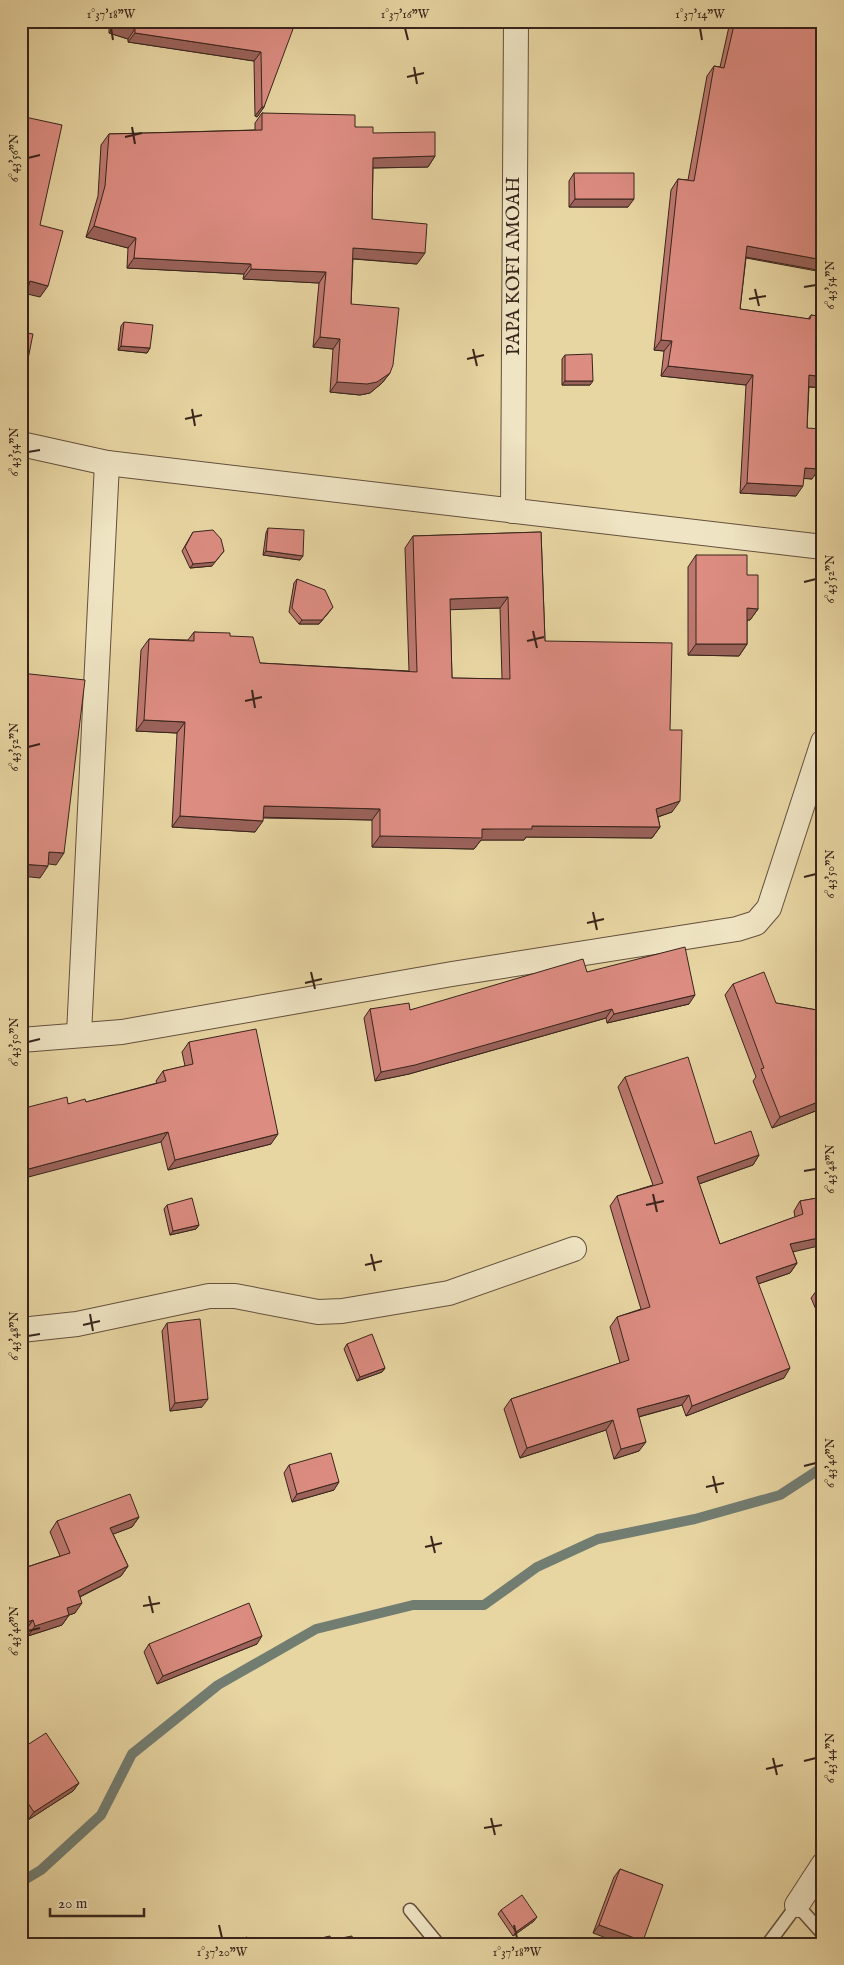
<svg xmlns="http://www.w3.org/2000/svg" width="844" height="1965" font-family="'IM FELL English',serif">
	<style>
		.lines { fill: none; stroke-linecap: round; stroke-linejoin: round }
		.stream { stroke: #727d72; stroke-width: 10 }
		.lane-casing { stroke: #64503d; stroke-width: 15 }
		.street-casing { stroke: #64503d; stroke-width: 26 }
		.lane { stroke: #efe4c3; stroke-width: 12 }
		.street { stroke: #efe4c3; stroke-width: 24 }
		.wall { fill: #bd786f; stroke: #38241b; fill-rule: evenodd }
		.shaded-wall { fill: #9a625a; stroke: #38241b }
		.building { fill: #dc8c81; stroke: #38241b; fill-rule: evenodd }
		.ticks { fill: none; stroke: #38241b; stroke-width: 2 }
		.labels { text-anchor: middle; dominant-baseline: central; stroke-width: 4.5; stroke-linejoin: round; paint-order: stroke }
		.street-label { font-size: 19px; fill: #38241b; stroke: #efe4c3 }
		.neatline { fill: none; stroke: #38241b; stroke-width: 2 }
		.ticks-label { font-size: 12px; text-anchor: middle; fill: #38241b }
	</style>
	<rect width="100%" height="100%" fill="#e7d5a2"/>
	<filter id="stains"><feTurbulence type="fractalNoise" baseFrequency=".004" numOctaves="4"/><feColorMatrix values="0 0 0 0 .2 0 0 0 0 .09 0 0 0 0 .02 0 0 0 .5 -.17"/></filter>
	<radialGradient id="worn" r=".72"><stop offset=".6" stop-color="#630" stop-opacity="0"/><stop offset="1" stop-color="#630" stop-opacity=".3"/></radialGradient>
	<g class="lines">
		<path class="stream" d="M21 1882 41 1870 101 1815 132 1754 218 1685 316 1629 413 1605H484L537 1567 598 1539 695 1519 780 1495 823 1467"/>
		<defs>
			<g id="lane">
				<path d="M410 1910 438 1944"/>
				<path d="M768 1944 797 1905 823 1934"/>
			</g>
			<g id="street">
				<path d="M21 444 107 463 823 547"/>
				<path d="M513 511 516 21"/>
				<path d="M79 1034 107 463"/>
				<path d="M21 1040 122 1032 452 974 737 929 756 923 769 908 823 742"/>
				<path d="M21 1330 77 1324 209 1296H235L318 1312 342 1311 449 1293 574 1249"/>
				<path d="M797 1905 823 1865"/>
			</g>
		</defs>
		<use href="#lane" class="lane-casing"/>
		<use href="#street" class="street-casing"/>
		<use href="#lane" class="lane"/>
		<use href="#street" class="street"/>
	</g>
	<g class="wall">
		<path d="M109 21H273L264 107 257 117 255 116 254 61 128 42V39L109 33Z"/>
		<path d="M726 21H823L822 272 746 258 740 309 808 319 811 315 823 317V388L809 387 807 428 812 479 804 478 796 496 740 493 746 385 661 376 664 351 654 350 671 190 678 179 688 180 707 76 714 66 720 67 730 22Z"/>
		<path d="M262 113 355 127 435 156 428 167 373 168 372 219 417 264 353 259 351 304 390 373 382 383 370 393 360 395 330 392 333 349 313 347 319 283 243 279 244 274 127 268 128 248 86 237 98 196 101 145 109 134 255 130V123Z"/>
		<path d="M574 173 628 207H569V181Z"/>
		<path d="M124 322 150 348 147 353 118 350 121 326Z"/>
		<path d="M565 355 590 385H562V359Z"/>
		<path d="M268 528 300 560 263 555 266 533Z"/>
		<path d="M193 532 212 566 190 568 182 551Z"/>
		<path d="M541 532 545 641 670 730 672 812 658 817 660 827 652 838 526 837 524 840H481L474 849 372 847V820L263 818 255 832 172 827 177 733 136 731 141 650 149 639 188 640 194 632 230 636 260 663 409 671 405 548 413 536ZM500 608 502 679 452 678 450 609Z"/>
		<path d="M696 555 747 575 758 609 750 620H747V644L739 656 688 655V567Z"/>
		<path d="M297 579 330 611 319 624H299L289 612 294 583Z"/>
		<path d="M587 972 689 1004 607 1023 606 1018 409 1074 375 1081 364 1018 370 1009 410 1010Z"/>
		<path d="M733 984 776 1003 823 1011V1108L772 1128 753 1081 756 1077 725 995Z"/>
		<path d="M189 1042 271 1144 168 1170 161 1142 68 1104 86 1102 157 1083 156 1081 163 1071 185 1066 182 1052Z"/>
		<path d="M625 1077 715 1144 759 1155 753 1165 699 1184 720 1244 795 1217 794 1211 800 1201 823 1197 793 1252 797 1263 790 1273 758 1284 784 1378 686 1416 682 1405 639 1417V1451L614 1459 606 1430 520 1458 504 1409 511 1399 620 1363 610 1327 617 1317 641 1309 610 1206 617 1196 653 1185 618 1087Z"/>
		<path d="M167 1205 199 1225 196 1229 170 1235 164 1209Z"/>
		<path d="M823 1287V1326L811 1298 817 1290Z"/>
		<path d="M167 1323 202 1407 170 1411 162 1331Z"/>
		<path d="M347 1344 385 1368 382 1372 357 1381 344 1349Z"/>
		<path d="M289 1465 334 1490 292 1502 284 1473Z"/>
		<path d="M139 1517 132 1527 113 1534 128 1566 121 1576 80 1597 75 1613 69 1615 62 1625 28 1636 26 1630 21 1632V1569L60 1556 50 1532 57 1521Z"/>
		<path d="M149 1644H257L157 1684 144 1652Z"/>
		<path d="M21 1749 79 1783 73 1791 28 1820 21 1810Z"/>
		<path d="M620 1869 663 1885 593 1933 614 1877Z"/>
		<path d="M501 1910 534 1921 513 1936 498 1914Z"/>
	</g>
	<g class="shaded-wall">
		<path d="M68 21H80L78 24Z"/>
		<path d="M115 24 135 29 128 39 109 33Z"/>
		<path d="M135 33 261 52 254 61 128 42Z"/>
		<path d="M262 107H264L257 117 255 116Z"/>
		<path d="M435 156 428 167 365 168 373 158Z"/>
		<path d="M575 199H634L628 207H569Z"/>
		<path d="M94 226 136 238 128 248 86 237Z"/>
		<path d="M747 246 823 260V271L740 256Z"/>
		<path d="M353 248 425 253 417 264 346 258Z"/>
		<path d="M134 258 251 264 244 274 127 268Z"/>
		<path d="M251 269 326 272 319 283 243 279Z"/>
		<path d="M30 281 48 286 40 297 23 293Z"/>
		<path d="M320 337 340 339 333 349 313 347Z"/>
		<path d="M661 340 672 341 664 351 654 350Z"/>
		<path d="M121 346 150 348 147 353 118 350Z"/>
		<path d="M21 363 27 364 21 372Z"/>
		<path d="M668 366 753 375 746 385 661 376Z"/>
		<path d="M390 373 382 383 370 393 360 395 330 392 337 382Z"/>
		<path d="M809 375 823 377V388L802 386Z"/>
		<path d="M565 381H593L590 385H562Z"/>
		<path d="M805 468 819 469 812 479 797 478Z"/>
		<path d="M747 483 803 486 796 496 740 493Z"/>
		<path d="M224 551 212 566 190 568 193 564Z"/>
		<path d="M266 551 303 556 300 560 263 555Z"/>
		<path d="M508 597 500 608 442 610 450 599Z"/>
		<path d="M333 607 319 624H299L302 620Z"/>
		<path d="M747 608 758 609 750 620H739Z"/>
		<path d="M696 644H747L739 656 688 655Z"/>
		<path d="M144 720 185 722 177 733 136 731Z"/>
		<path d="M680 801 672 812 648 820 656 809Z"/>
		<path d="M264 806 380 809 372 820 256 817Z"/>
		<path d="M180 816 263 821 255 832 172 827Z"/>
		<path d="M532 826 660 827 652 838 526 837 524 840H481L474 849 372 847 380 836Z"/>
		<path d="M49 852 64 853 56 865 42 863Z"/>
		<path d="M21 864 48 866 40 878 21 876Z"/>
		<path d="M695 995 689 1004 607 1023 614 1014Z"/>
		<path d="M612 1009 606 1018 409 1074 375 1081 381 1072Z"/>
		<path d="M823 1100V1108L772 1128 780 1117Z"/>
		<path d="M168 1132 161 1142 21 1179V1171Z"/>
		<path d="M278 1134 271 1144 168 1170 175 1160Z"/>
		<path d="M759 1155 753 1165 690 1187 697 1177Z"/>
		<path d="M199 1225 196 1229 170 1235 173 1231Z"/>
		<path d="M823 1237V1245L784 1254 790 1244Z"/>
		<path d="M797 1263 790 1273 749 1287 756 1277Z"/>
		<path d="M385 1368 382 1372 357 1381 360 1377Z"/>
		<path d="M790 1368 784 1378 686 1416 692 1406Z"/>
		<path d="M689 1395 682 1405 630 1419 637 1409Z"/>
		<path d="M208 1399 202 1407 170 1411 175 1403Z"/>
		<path d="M613 1420 606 1430 520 1458 527 1448Z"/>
		<path d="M646 1442 639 1451 614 1459 621 1449Z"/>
		<path d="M339 1482 334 1490 292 1502 297 1494Z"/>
		<path d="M139 1517 132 1527 103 1538 110 1528Z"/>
		<path d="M128 1566 121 1576 71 1601 78 1591Z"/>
		<path d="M82 1603 75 1613 69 1615 62 1625 28 1636 35 1626 67 1608Z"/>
		<path d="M33 1620 26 1630 21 1632V1624Z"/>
		<path d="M262 1636 257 1644 157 1684 163 1676Z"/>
		<path d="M79 1783 73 1791 28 1820 34 1812Z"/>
		<path d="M537 1917 534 1921 513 1936 516 1932Z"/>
		<path d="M599 1925 643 1941 641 1944H622L593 1933Z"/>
	</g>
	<g class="building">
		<path d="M116 21H273L293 29 264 107H262L261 52 135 33V29L115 24Z"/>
		<path d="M735 21H823V260L747 246 740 309 810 319 811 315 823 317V377L809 375 807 428 821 429 819 469 805 468 803 486 747 483 753 375 668 366 672 341 661 340 678 179 694 181 714 66 724 68Z"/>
		<path d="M21 106 27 108 25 117 62 125 40 225 63 231 48 286 30 281 21 313Z"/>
		<path d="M262 113 355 115V127H373V133L435 132V156L373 158 372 219 427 224 425 253 353 248 351 304 399 308 393 365 390 373 377 382 367 384 337 382 340 339 320 337 326 272 251 269V264L134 258 136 238 94 226 105 186 109 134 262 130Z"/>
		<path d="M574 173H634V199H575Z"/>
		<path d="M124 322 153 325 150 348 121 346Z"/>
		<path d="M21 332 33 334 27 364 21 363Z"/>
		<path d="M592 354 593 381H565V355Z"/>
		<path d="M268 528 304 530 303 556 266 551Z"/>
		<path d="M213 530 221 539 224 551 215 562 193 564 185 547 193 532Z"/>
		<path d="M541 532 545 641 672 643 670 730H682L680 801 656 809 660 827 532 826V829H482V838L380 836V809L264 806 263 821 180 816 185 722 144 720 149 639 194 641V632L230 633V636L253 637 260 663 417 672 413 536ZM508 597 510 679 452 678 450 599Z"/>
		<path d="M696 555H747V575H758V609L747 608V644H696Z"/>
		<path d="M297 579 325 590 333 607 322 620H302L292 608Z"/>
		<path d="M21 673 85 680 64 853 49 852 48 866 21 864Z"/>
		<path d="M685 947 695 995 614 1014 612 1009 415 1065 381 1072 370 1009 409 1003 410 1010 583 959 587 972Z"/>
		<path d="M764 972 776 1003 823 1011V1100L780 1117 761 1069 764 1068 733 984Z"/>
		<path d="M256 1029 278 1134 175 1160 168 1132 21 1171V1109L67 1097 68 1104 85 1099 86 1102 166 1081 163 1071 193 1064 189 1042Z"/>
		<path d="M688 1057 715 1144 751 1131 759 1155 697 1177 720 1244 803 1214 800 1201 823 1197V1237L790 1244 797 1263 756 1277 790 1368 692 1406 689 1395 637 1409 646 1442 621 1449 613 1420 527 1448 511 1399 629 1360 617 1317 650 1307 617 1196 663 1183 625 1077Z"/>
		<path d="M192 1198 199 1225 173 1231 167 1205Z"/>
		<path d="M823 1287V1304L817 1290Z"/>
		<path d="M200 1319 208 1399 175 1403 167 1323Z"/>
		<path d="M372 1334 385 1368 360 1377 347 1344Z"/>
		<path d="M331 1453 339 1482 297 1494 289 1465Z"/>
		<path d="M130 1494 139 1517 110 1528 128 1566 78 1591 82 1603 67 1608 69 1615 35 1626 33 1620 21 1624V1569L70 1553 57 1521Z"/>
		<path d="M249 1603 262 1636 163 1676 149 1644Z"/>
		<path d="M46 1733 79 1783 34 1812 21 1793V1749Z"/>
		<path d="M620 1869 663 1885 643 1941 599 1925Z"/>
		<path d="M522 1895 537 1917 516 1932 501 1910Z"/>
		<path d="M330 1936 331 1940 352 1936 353 1944H295Z"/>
		<path d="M247 1937 249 1944H225Z"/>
	</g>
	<path class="ticks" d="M111 28 113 40M405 28 408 40M700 28 702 40M414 67 417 84M407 77 424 73M132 127 135 144M125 137 142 133M28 158 40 155M804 287 816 285M755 289 759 306M749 299 766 296M473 349 477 366M467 359 484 355M192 409 195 426M185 419 202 415M28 452 40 450M804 582 816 579M533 631 537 648M527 641 544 637M252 690 255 708M245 701 262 697M28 747 40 744M804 877 816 874M593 912 597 930M587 923 604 919M311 972 315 989M305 983 322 979M28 1042 40 1039M804 1171 816 1169M653 1194 657 1212M646 1205 664 1201M371 1254 375 1271M365 1265 382 1261M90 1314 93 1331M83 1325 100 1321M28 1336 40 1334M804 1466 816 1463M713 1476 717 1493M706 1487 724 1483M431 1536 435 1553M425 1547 442 1543M149 1596 153 1613M143 1606 160 1603M28 1631 40 1628M773 1758 777 1775M804 1761 816 1758M766 1769 783 1765M491 1818 495 1835M484 1828 502 1825M219 1925 222 1938M514 1925 517 1938"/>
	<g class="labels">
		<g class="street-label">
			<text transform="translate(514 266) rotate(-90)">PAPA KOFI AMOAH</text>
		</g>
	</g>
	<rect width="844" height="1965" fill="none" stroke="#e7d5a2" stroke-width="55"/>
	<path d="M50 1908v8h94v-8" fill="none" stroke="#38241b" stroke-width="2.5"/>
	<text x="58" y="1908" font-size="15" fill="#38241b" stroke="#efe4c3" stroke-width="4" paint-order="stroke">20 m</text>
	<rect x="28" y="28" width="788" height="1910" class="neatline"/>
	<g class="ticks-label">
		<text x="111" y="18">1°37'18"W</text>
		<text x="405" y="18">1°37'16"W</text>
		<text x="700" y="18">1°37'14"W</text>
		<text transform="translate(14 158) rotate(-90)" y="4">6°43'56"N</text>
		<text transform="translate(830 285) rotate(-90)" y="4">6°43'54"N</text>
		<text transform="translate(14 452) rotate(-90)" y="4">6°43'54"N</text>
		<text transform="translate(830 579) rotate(-90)" y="4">6°43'52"N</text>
		<text transform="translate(14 747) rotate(-90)" y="4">6°43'52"N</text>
		<text transform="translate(830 874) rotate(-90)" y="4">6°43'50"N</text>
		<text transform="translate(14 1042) rotate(-90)" y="4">6°43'50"N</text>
		<text transform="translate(830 1169) rotate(-90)" y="4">6°43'48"N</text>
		<text transform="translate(14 1336) rotate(-90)" y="4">6°43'48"N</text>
		<text transform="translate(830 1463) rotate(-90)" y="4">6°43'46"N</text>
		<text transform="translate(14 1631) rotate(-90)" y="4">6°43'46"N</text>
		<text transform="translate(830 1758) rotate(-90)" y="4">6°43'44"N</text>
		<text x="222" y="1956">1°37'20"W</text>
		<text x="517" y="1956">1°37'18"W</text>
	</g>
	<rect width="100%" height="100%" filter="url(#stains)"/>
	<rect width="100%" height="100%" fill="url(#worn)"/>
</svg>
